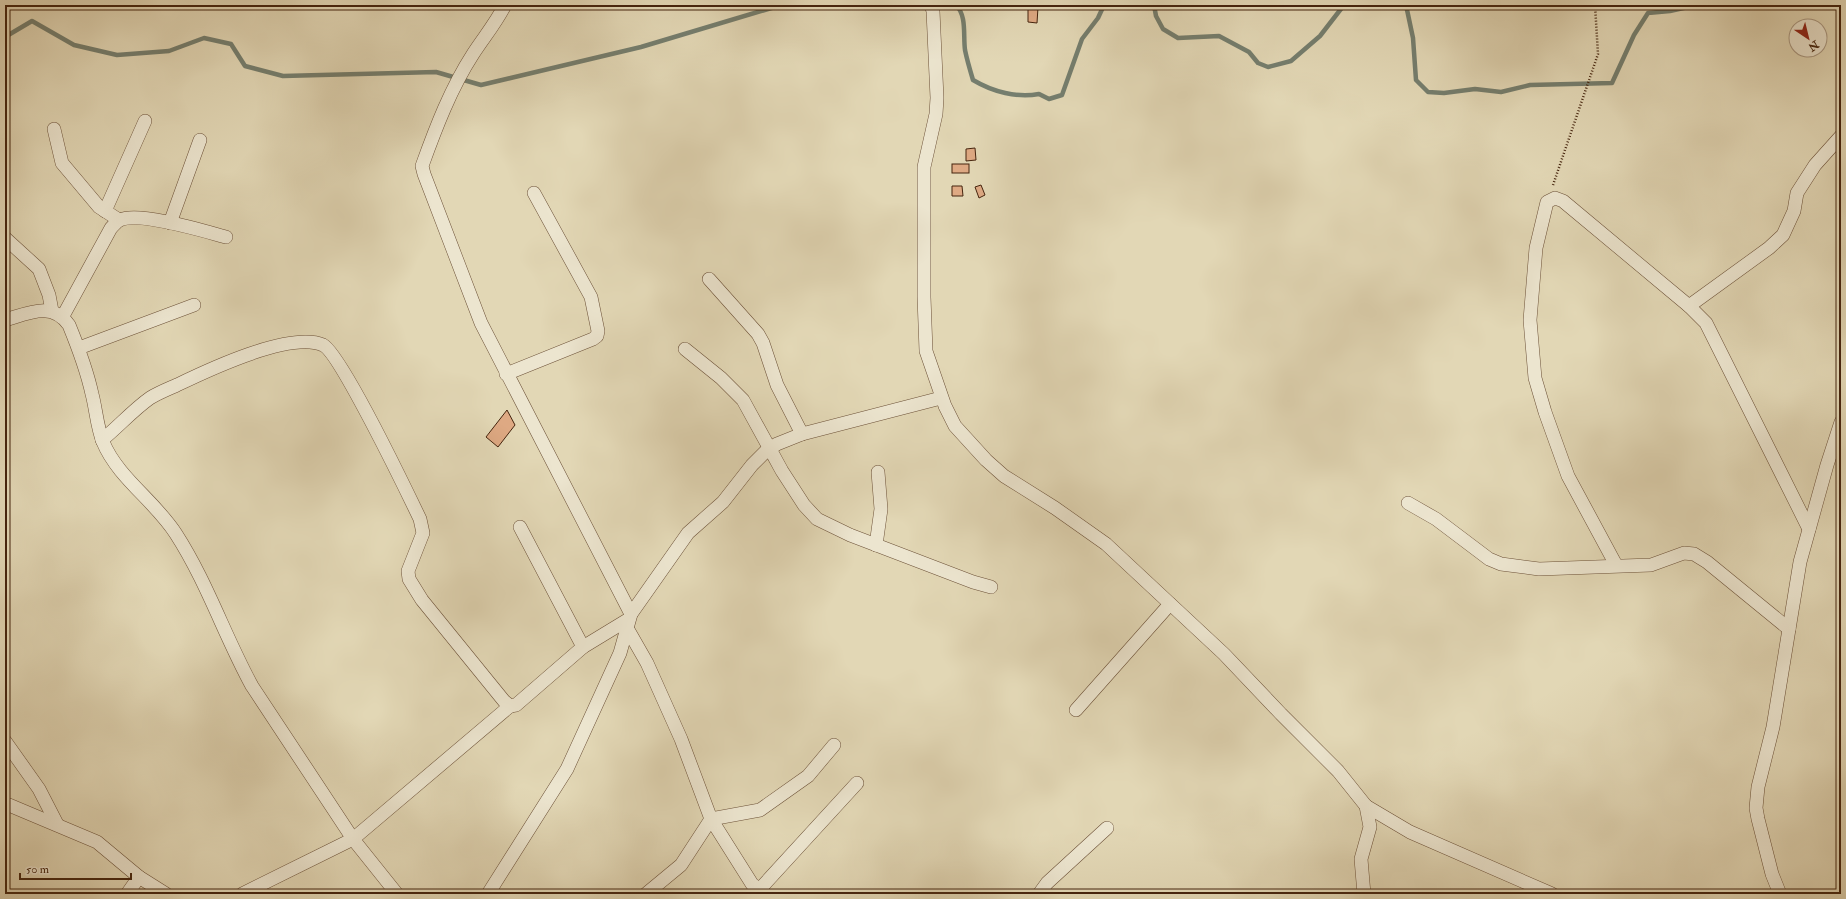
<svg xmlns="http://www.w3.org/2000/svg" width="1846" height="899" font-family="'IM FELL Double Pica',serif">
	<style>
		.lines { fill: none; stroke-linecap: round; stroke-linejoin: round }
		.stream { stroke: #757e6e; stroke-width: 4.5 }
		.building { fill: #dea983; stroke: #45240e }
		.minor-casing { stroke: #6c5138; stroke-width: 14 }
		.path { stroke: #45240e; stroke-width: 2.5; stroke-dasharray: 1 2; stroke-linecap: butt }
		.minor { stroke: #ece5cf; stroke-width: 13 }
	</style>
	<rect width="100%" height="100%" fill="#e2d7b5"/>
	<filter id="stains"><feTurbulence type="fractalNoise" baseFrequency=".005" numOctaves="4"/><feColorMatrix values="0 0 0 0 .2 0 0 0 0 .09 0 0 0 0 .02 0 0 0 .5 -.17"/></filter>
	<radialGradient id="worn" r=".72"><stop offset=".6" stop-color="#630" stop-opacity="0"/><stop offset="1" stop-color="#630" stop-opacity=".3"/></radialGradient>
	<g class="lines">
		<g class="stream">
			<path d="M956 5C967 16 963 35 965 50 967 60 970 70 973 80 993 92 1017 98 1039 94L1049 99 1062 95 1082 39 1098 18 1104 5"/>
			<path d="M1154 5 1156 16 1163 29 1178 38 1219 36 1249 52 1258 63 1268 67 1291 61 1320 36 1344 5"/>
			<path d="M1406 5 1413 38 1416 80 1428 92 1444 93 1475 89 1501 92 1530 85 1612 83 1634 35 1648 13 1670 11 1697 5"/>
			<path d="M5 37 32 21 74 45 117 55 169 51 204 38 231 44 245 66 283 76 436 72 481 85 641 47 778 6 793 5"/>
		</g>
	</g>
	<g class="building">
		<path d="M1028 7H1038L1037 23 1028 22Z"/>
		<path d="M975 148 976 160 966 161V149Z"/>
		<rect x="952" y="164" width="17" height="9"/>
		<path d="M981 185 985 195 979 198 975 187Z"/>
		<path d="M952 186H962L963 196H952Z"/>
		<path d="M507 410 515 425 498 447 486 437Z"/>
	</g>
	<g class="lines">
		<defs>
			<g id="minor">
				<path d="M505 5C496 23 484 37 473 54 451 88 436 127 422 166L424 174 481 323 631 614"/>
				<path d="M931 5 933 11 937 98 936 114 924 167V297L926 351 945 406 955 426 986 460 1004 476 1055 508 1106 544 1224 654 1281 714 1338 771 1366 806 1370 827 1361 859 1364 894"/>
				<path d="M54 129 62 163 99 207 119 220"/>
				<path d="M105 211 145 121"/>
				<path d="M170 223 200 140"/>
				<path d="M5 238 39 269 49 295 52 311"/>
				<path d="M709 279 758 334 763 343 777 385 802 434"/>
				<path d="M1689 306 1769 248 1783 235 1794 211 1797 193 1815 165 1841 136"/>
				<path d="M63 316 111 228C113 226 117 221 120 220 138 211 204 231 226 237"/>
				<path d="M5 320C29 313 52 301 69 325 78 347 87 371 92 394 96 409 97 427 103 442 118 478 155 501 176 534 207 582 225 637 252 686L353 839 397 894"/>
				<path d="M79 348 194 305"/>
				<path d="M685 349 721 378 743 400 782 471 804 505 817 519 850 535 973 582 991 587"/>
				<path d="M506 374 593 339 597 336 598 331 591 297 534 193"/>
				<path d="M102 440C118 427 133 410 150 398 158 393 168 389 177 385 208 370 290 331 323 345 340 353 408 494 420 519L423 533 408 571 409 579 422 600 504 701 510 706 516 705 583 647 629 619"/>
				<path d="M1408 503 1436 519 1489 559 1501 564 1539 569 1651 565 1684 553 1694 554 1707 562 1789 629"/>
				<path d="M520 527 583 647"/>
				<path d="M876 545 881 509 878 472"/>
				<path d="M1616 565 1568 476 1545 412 1535 378 1530 320 1536 248 1547 202 1555 198 1563 201 1689 306 1706 323 1809 529"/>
				<path d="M627 628 647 663 681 739 711 819 752 884 765 894"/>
				<path d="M1076 710 1170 604"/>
				<path d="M5 741 39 789 57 824"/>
				<path d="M5 806 9 805 97 842 139 877 166 894"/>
				<path d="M1366 806 1410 832 1552 894"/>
				<path d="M759 890 857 783"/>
				<path d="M127 894 139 877"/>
				<path d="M242 894 353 839 510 706"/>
				<path d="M488 894 567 769 620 653 631 614 688 533 723 502 752 465 766 451 777 444 802 434 941 398"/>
				<path d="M646 894 681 865 711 819 760 810 808 776 834 745"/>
				<path d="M1039 894 1047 883 1107 828"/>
				<path d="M1780 894 1772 874 1758 819 1756 808 1758 787 1773 727 1800 562 1827 465 1841 422"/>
			</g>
		</defs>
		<use href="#minor" class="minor-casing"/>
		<path class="path" d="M1553 185 1598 54 1595 5"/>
		<use href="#minor" class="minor"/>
	</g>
	<rect width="1846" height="899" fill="none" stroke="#e2d7b5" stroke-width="20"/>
	<rect x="6" y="6" width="1834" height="887" fill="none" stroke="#45240e" stroke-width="2"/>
	<rect x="10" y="10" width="1826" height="879" fill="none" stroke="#45240e"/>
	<g transform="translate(1808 38) rotate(145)"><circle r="19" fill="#ece5cf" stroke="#a99882"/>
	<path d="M0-3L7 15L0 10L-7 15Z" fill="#8f2418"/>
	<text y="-6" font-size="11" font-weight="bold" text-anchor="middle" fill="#45240e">N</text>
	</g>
	<path d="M20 873v6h111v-6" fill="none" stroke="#45240e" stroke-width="2"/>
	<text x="26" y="873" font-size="12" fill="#45240e" stroke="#ece5cf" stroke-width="3" paint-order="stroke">50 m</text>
	<rect width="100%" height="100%" filter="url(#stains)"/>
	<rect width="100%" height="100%" fill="url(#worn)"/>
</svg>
